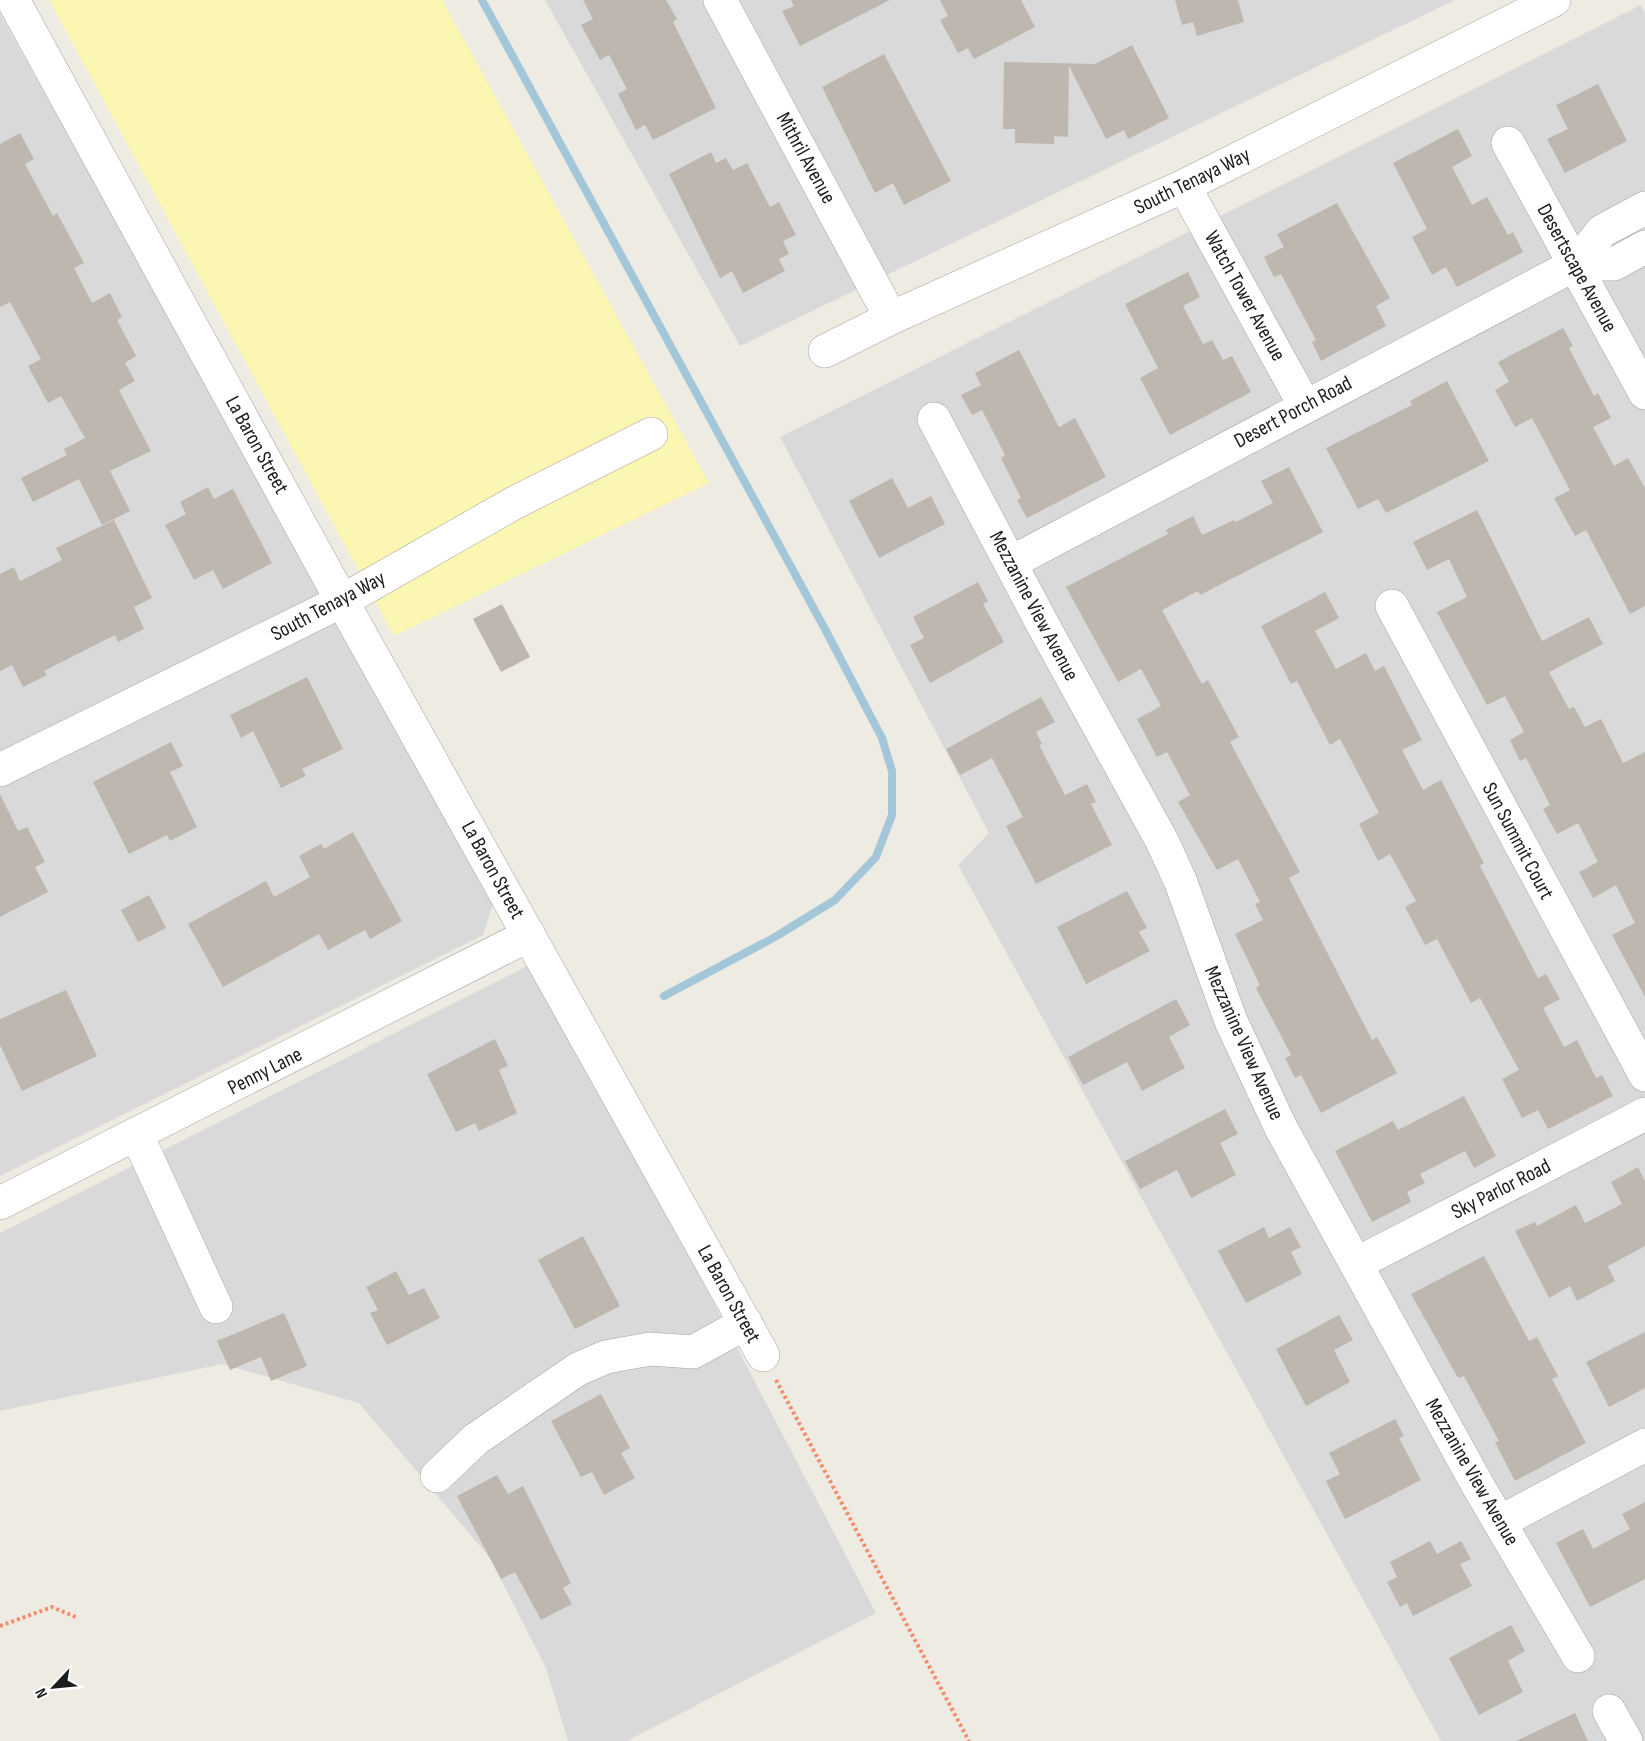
<svg xmlns="http://www.w3.org/2000/svg" width="1645" height="1741" font-family="'Sofia Sans Condensed',sans-serif">
	<style>
		.residential { fill: #dad9d9 }
		.sand { fill: #fbf6b2 }
		.lines { fill: none; stroke-linecap: round; stroke-linejoin: round }
		.stream { stroke: #a4c6d9; stroke-width: 8 }
		.building { fill: #bdb7af }
		.minor-casing { stroke: #a3a3a3; stroke-width: 34 }
		.path { stroke: #f38c6d; stroke-width: 4; stroke-dasharray: 3 3; stroke-linecap: butt }
		.minor { stroke: #fff; stroke-width: 33 }
		.labels { text-anchor: middle; dominant-baseline: central; stroke-width: 6; stroke-linejoin: round; paint-order: stroke }
		.street-label { font-size: 21px; fill: #1c1c1c; stroke: #fff }
	</style>
	<rect width="100%" height="100%" fill="#edebe2"/>
	<g class="residential">
		<path d="M545 0H1455L740 346Z"/>
		<path d="M1641 5 1645 13V1741H1441L958 865 989 833 780 437Z"/>
		<path d="M0 14 494 900 483 935 0 1176Z"/>
		<path d="M535 962 876 1613 627 1741H568L546 1668 490 1558 359 1403 222 1364 0 1411V1233Z"/>
	</g>
	<path class="sand" d="M49 0H442L709 483 394 636Z"/>
	<g class="lines">
		<path class="stream" d="M482 0 826 631 882 738 892 771V815L876 857 835 900 775 937 664 996"/>
	</g>
	<g class="building">
		<path d="M583 0H666L677 19 673 22 716 108 653 140 645 125 636 130 618 94 627 89 609 55 600 60 581 25 593 19Z"/>
		<path d="M791 0H890L800 46 782 11 794 6Z"/>
		<path d="M940 0H1021L1035 27 974 59 968 48 958 53 940 20 948 16Z"/>
		<path d="M1175 0H1238L1244 22 1197 36 1193 22 1182 25Z"/>
		<path d="M1132 45 1169 118 1128 139 1124 130 1106 139 1069 66 1068 137 1054 136V144L1015 143V129H1003L1004 62 1095 64Z"/>
		<path d="M884 54 951 181 904 205 893 183 875 193 822 87Z"/>
		<path d="M1598 84 1627 141 1565 173 1547 139 1568 129 1556 105Z"/>
		<path d="M1458 129 1472 156 1452 167 1472 205 1487 197 1508 235 1513 232 1523 252 1457 287 1446 267 1432 275 1412 237 1427 229 1393 163Z"/>
		<path d="M20 133 34 159 25 164 53 216 57 213 84 263 74 268 92 303 110 293 122 317 117 320 136 356 125 363 135 381 119 390 151 451 110 471 130 511 102 525 79 479 33 502 21 478 67 455 64 449 85 438 61 396 48 403 28 366 41 359 10 302 0 307V144Z"/>
		<path d="M711 152 716 163 726 158 733 170 747 163 770 207 779 202 796 235 783 241 789 254 779 259 785 271 743 293 732 271 720 278 669 174Z"/>
		<path d="M1337 203 1390 298 1376 306 1386 326 1321 361 1312 342 1316 340 1281 274 1274 277 1264 257 1284 247 1277 234Z"/>
		<path d="M1188 272 1200 297 1183 306 1203 344 1212 340 1223 360 1232 356 1251 392 1170 435 1140 378 1158 368 1125 304Z"/>
		<path d="M1563 328 1573 346 1569 348 1594 396 1598 393 1611 418 1593 427 1614 466 1628 458 1645 488V606L1630 614 1586 530 1575 536 1554 498 1570 490 1532 418 1515 427 1495 390 1509 382 1498 362Z"/>
		<path d="M1019 350 1059 427 1075 418 1106 477 1027 518 1017 500 1021 498 1001 458 1005 455 982 410 972 415 961 395 981 385 975 373Z"/>
		<path d="M1447 381 1489 461 1386 513 1378 499 1358 509 1326 448 1412 405 1410 401Z"/>
		<path d="M1289 467 1323 532 1200 595 1198 591 1162 610 1202 684 1208 680 1239 737 1230 742 1300 872 1289 878 1372 1040 1377 1037 1397 1073 1321 1113 1301 1075 1295 1078 1285 1058 1291 1055 1256 988 1260 985 1235 934 1263 920 1255 904 1260 902 1238 859 1217 870 1178 802 1190 795 1167 752 1157 757 1137 719 1161 706 1141 669 1118 682 1066 587 1168 534 1166 530 1193 516 1202 535 1234 520 1236 522 1273 503 1261 481Z"/>
		<path d="M892 478 908 508 931 496 945 524 879 558 849 501Z"/>
		<path d="M208 487 214 499 233 489 272 563 223 589 213 570 194 580 165 525 186 514 180 502Z"/>
		<path d="M1477 510 1542 641 1589 617 1603 644 1549 672 1569 709 1574 707 1585 727 1601 719 1623 763 1645 752V997L1612 935 1635 923 1616 885 1593 898 1579 872 1598 862 1578 823 1557 834 1543 809 1550 805 1526 758 1520 761 1510 740 1524 732 1505 696 1487 705 1437 612 1467 597 1449 559 1427 570 1413 542Z"/>
		<path d="M114 520 152 598 134 607 144 629 118 642 115 635 44 671 47 675 23 687 12 665 0 671V574L14 567 20 581 62 560 56 548Z"/>
		<path d="M978 582 988 601 983 604 1004 642 930 683 910 645 924 638 913 617Z"/>
		<path d="M1325 592 1339 618 1315 631 1336 669 1366 653 1375 671 1384 666 1422 740 1402 750 1423 790 1441 780 1484 863 1480 866 1538 978 1546 974 1560 999 1543 1008 1564 1047 1577 1040 1596 1078 1602 1075 1613 1096 1548 1129 1538 1110 1522 1118 1502 1079 1519 1070 1480 998 1471 1003 1437 939 1425 945 1405 907 1416 901 1390 854 1378 861 1359 824 1379 813 1340 739 1330 745 1297 681 1291 684 1261 626Z"/>
		<path d="M502 604 530 657 501 672 473 619Z"/>
		<path d="M307 677 343 749 302 769 306 776 281 788 253 731 241 738 230 715Z"/>
		<path d="M1041 697 1055 722 1036 732 1042 744 1039 745 1065 795 1087 784 1096 802 1091 804 1112 845 1036 884 1006 826 1023 817 992 758 960 775 946 749Z"/>
		<path d="M171 742 183 766 170 772 197 827 170 841 167 835 129 854 93 782Z"/>
		<path d="M0 794 18 831 27 827 45 862 35 867 48 892 0 917Z"/>
		<path d="M353 832 402 921 370 939 365 930 328 950 319 934 223 987 188 924 266 881 274 897 310 877 299 856 321 844 324 849Z"/>
		<path d="M1127 891 1147 928 1139 932 1150 951 1086 984 1057 927Z"/>
		<path d="M149 895 166 928 138 942 121 910Z"/>
		<path d="M66 990 97 1056 22 1091 0 1045V1019Z"/>
		<path d="M1176 999 1190 1025 1169 1037 1185 1068 1142 1091 1127 1062 1083 1085 1068 1057Z"/>
		<path d="M495 1039 508 1066 499 1070 517 1113 479 1131 475 1123 456 1132 427 1074Z"/>
		<path d="M1464 1096 1496 1156 1474 1168 1465 1151 1420 1174 1425 1183 1407 1192 1411 1202 1372 1222 1335 1151 1393 1121 1398 1130Z"/>
		<path d="M1225 1109 1238 1134 1220 1143 1236 1175 1191 1198 1177 1170 1140 1189 1125 1161Z"/>
		<path d="M1638 1167 1645 1181V1246L1608 1266 1615 1281 1577 1301 1570 1286 1549 1298 1515 1231 1535 1222 1537 1226 1576 1205 1585 1223 1622 1204 1611 1182Z"/>
		<path d="M1264 1227 1269 1238 1290 1227 1301 1247 1291 1252 1302 1274 1246 1303 1218 1251Z"/>
		<path d="M583 1236 620 1306 575 1329 538 1260Z"/>
		<path d="M1484 1256 1529 1341 1537 1337 1558 1376 1552 1379 1586 1443 1515 1481 1495 1442 1499 1441 1464 1376 1458 1378 1411 1294Z"/>
		<path d="M396 1271 409 1295 424 1288 440 1318 387 1345 370 1313 378 1310 366 1287Z"/>
		<path d="M284 1313 307 1366 271 1381 261 1357 230 1370 217 1341Z"/>
		<path d="M1339 1315 1353 1340 1334 1350 1350 1382 1306 1406 1276 1349Z"/>
		<path d="M1645 1332V1388L1609 1407 1586 1362Z"/>
		<path d="M601 1394 630 1448 621 1453 635 1478 604 1495 592 1472 581 1477 551 1421Z"/>
		<path d="M1395 1419 1404 1436 1399 1438 1421 1480 1345 1519 1326 1481 1340 1474 1329 1453Z"/>
		<path d="M497 1475 508 1494 523 1486 571 1583 563 1588 572 1604 541 1620 515 1572 501 1579 457 1496Z"/>
		<path d="M1645 1502V1579L1590 1607 1556 1543 1583 1529 1593 1549 1630 1529 1622 1514Z"/>
		<path d="M1430 1541 1437 1554 1461 1541 1471 1559 1460 1564 1472 1586 1413 1616 1407 1603 1400 1607 1387 1582 1397 1577 1390 1562Z"/>
		<path d="M1511 1625 1525 1651 1508 1661 1523 1692 1479 1715 1449 1658Z"/>
		<path d="M1575 1713 1588 1741H1516Z"/>
	</g>
	<g class="lines">
		<defs>
			<g id="minor">
				<path d="M13 0 342 601 763 1355"/>
				<path d="M720 0 891 318"/>
				<path d="M1508 143 1645 393"/>
				<path d="M1184 186 1305 406"/>
				<path d="M1576 264H1614L1645 247"/>
				<path d="M825 351 891 318 1184 186 1554 0"/>
				<path d="M934 419 1043 625 1162 841 1180 880 1231 1021 1281 1128 1477 1484 1578 1656"/>
				<path d="M1010 563 1576 264 1602 231 1645 208"/>
				<path d="M1392 606 1645 1075"/>
				<path d="M0 770 342 601 514 503 651 434"/>
				<path d="M137 1135 216 1307"/>
				<path d="M0 1203 529 935"/>
				<path d="M1356 1264 1645 1114"/>
				<path d="M437 1476 476 1439 578 1369 606 1357 650 1349 693 1352 746 1323"/>
				<path d="M1500 1522 1645 1445"/>
				<path d="M1609 1711 1626 1741"/>
			</g>
		</defs>
		<use href="#minor" class="minor-casing"/>
		<g class="path">
			<path d="M776 1380 969 1741"/>
			<path d="M0 1626 52 1607 78 1618"/>
		</g>
		<use href="#minor" class="minor"/>
	</g>
	<g class="labels">
		<g class="street-label">
			<text transform="translate(806 158) rotate(61)">Mithril Avenue</text>
			<text transform="translate(1192 181) rotate(-26)">South Tenaya Way</text>
			<text transform="translate(1577 268) rotate(61)">Desertscape Avenue</text>
			<text transform="translate(1245 296) rotate(61)">Watch Tower Avenue</text>
			<text transform="translate(1293 412) rotate(-28)">Desert Porch Road</text>
			<text transform="translate(257 445) rotate(61)">La Baron Street</text>
			<text transform="translate(328 606) rotate(-28)">South Tenaya Way</text>
			<text transform="translate(1034 606) rotate(62)">Mezzanine View Avenue</text>
			<text transform="translate(1518 841) rotate(62)">Sun Summit Court</text>
			<text transform="translate(493 870) rotate(61)">La Baron Street</text>
			<text transform="translate(1244 1043) rotate(66)">Mezzanine View Avenue</text>
			<text transform="translate(265 1071) rotate(-27)">Penny Lane</text>
			<text transform="translate(1501 1189) rotate(-27)">Sky Parlor Road</text>
			<text transform="translate(729 1294) rotate(61)">La Baron Street</text>
			<text transform="translate(1472 1472) rotate(60)">Mezzanine View Avenue</text>
		</g>
	</g>
	<g transform="translate(54 1687) rotate(244)" stroke="#ffffff" stroke-width="4.5" paint-order="stroke">
	<path d="M0-4.5L10 22L0 15L-10 22Z" fill="#1c1c1c"/>
	<text y="-9" font-size="16" font-weight="bold" text-anchor="middle" fill="#1c1c1c">N</text>
	</g>
</svg>
